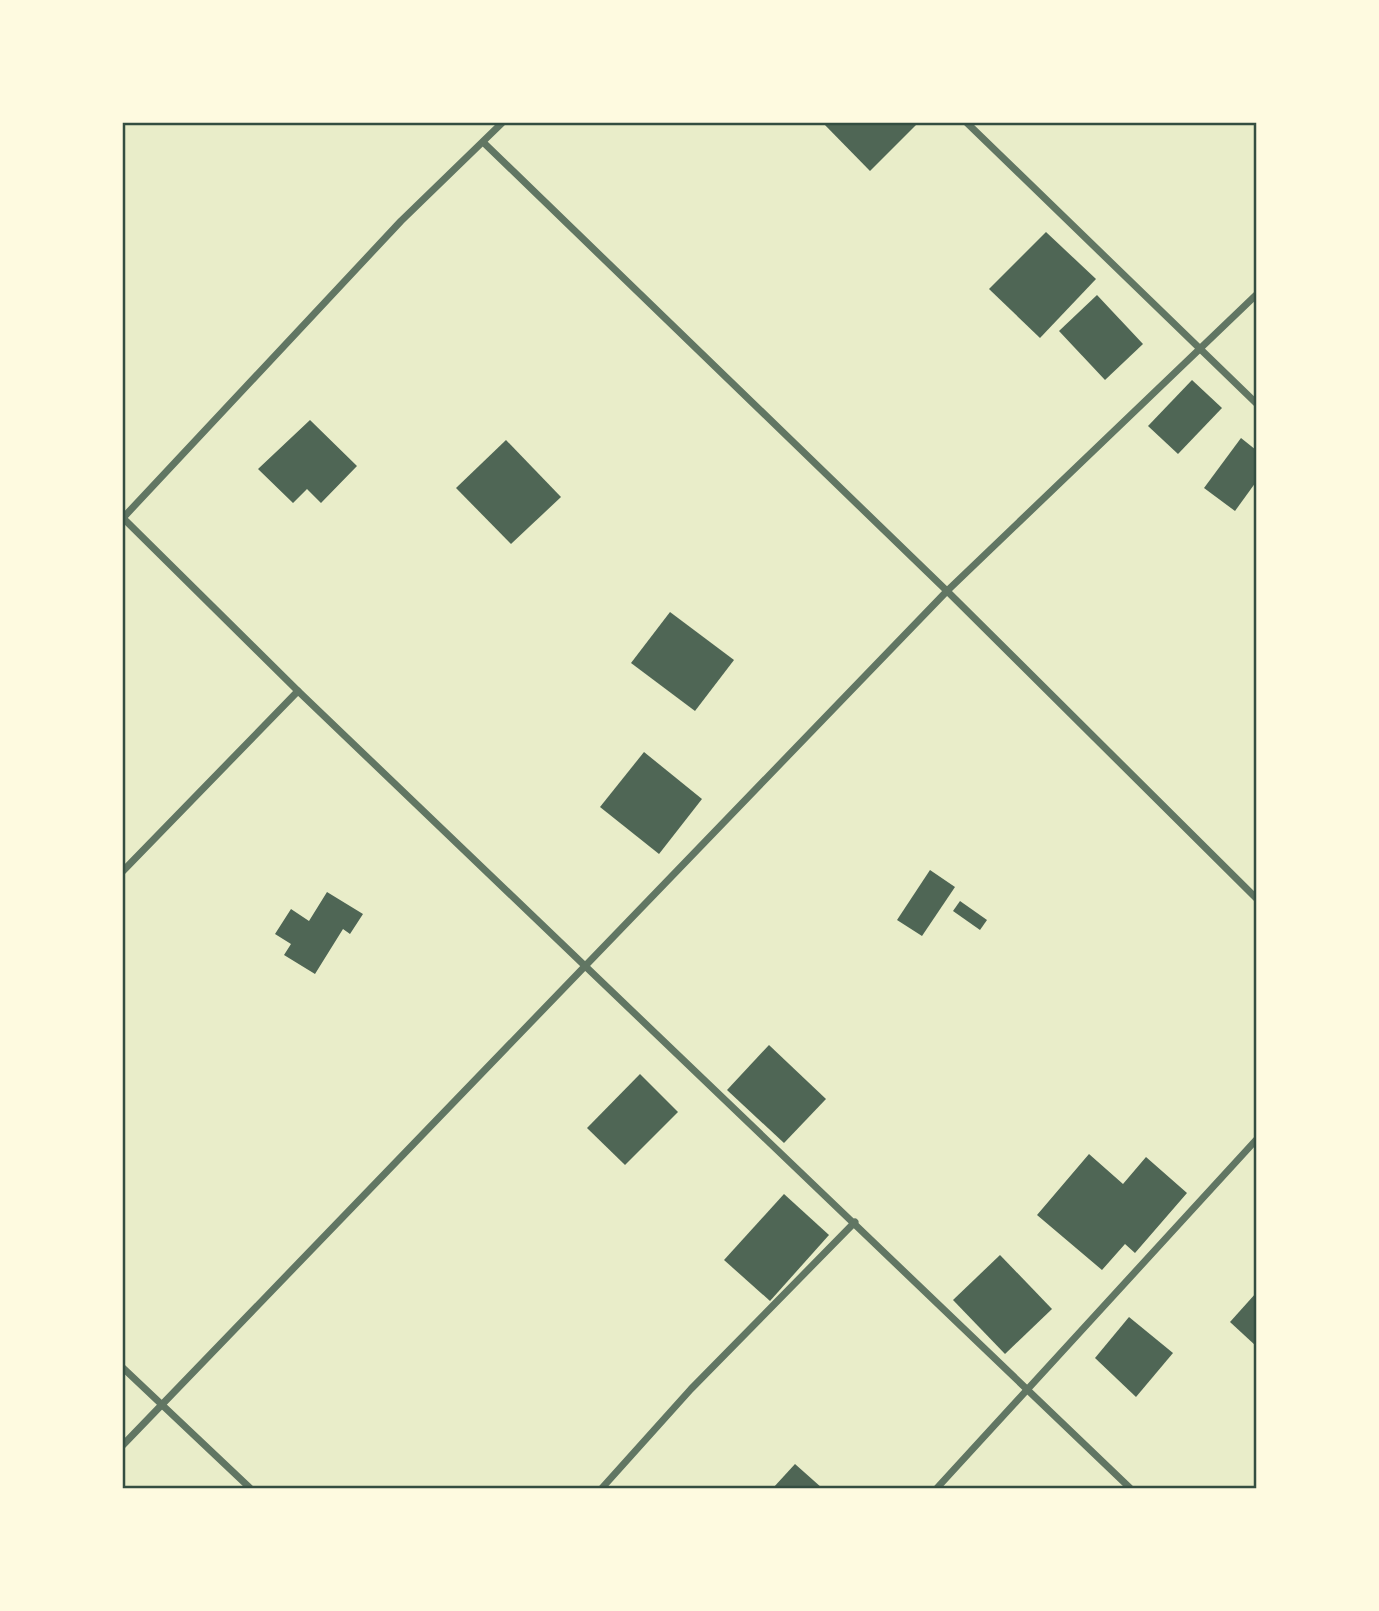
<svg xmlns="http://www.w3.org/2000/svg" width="1379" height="1611" font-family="Signika,sans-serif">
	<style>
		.building { fill: #4f6655 }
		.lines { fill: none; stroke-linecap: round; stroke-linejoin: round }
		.minor { stroke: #617663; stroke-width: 7 }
		.neatline { fill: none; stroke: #344e41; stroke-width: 2.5 }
	</style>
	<rect width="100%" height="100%" fill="#e9edc9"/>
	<g class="building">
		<path d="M822 122H919L870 171Z"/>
		<path d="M1046 232 1096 279 1040 338 989 289Z"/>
		<path d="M1097 295 1143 344 1105 380 1059 331Z"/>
		<path d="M1192 380 1222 408 1178 454 1148 426Z"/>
		<path d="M310 420 357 466 321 503 307 489 293 503 258 469Z"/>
		<path d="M1241 438 1256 450V482L1235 511 1204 488Z"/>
		<path d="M506 440 561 497 511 544 456 488Z"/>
		<path d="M670 612 734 660 695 711 631 663Z"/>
		<path d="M644 752 702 799 659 854 600 807Z"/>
		<path d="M930 870 955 887 922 936 897 920Z"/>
		<path d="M327 892 363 914 350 934 343 929 315 974 284 955 291 944 275 934 291 909 309 921Z"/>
		<path d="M960 901 987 920 980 930 953 911Z"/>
		<path d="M769 1045 826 1099 784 1143 727 1090Z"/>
		<path d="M640 1074 678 1112 625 1165 587 1128Z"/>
		<path d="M1089 1154 1123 1184 1146 1157 1187 1193 1135 1253 1125 1244 1102 1270 1037 1215Z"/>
		<path d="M784 1194 829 1235 770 1301 724 1260Z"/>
		<path d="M1000 1255 1052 1309 1005 1354 953 1300Z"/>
		<path d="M1256 1293V1346L1230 1322Z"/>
		<path d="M1129 1317 1173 1353 1136 1397 1095 1358Z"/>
		<path d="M795 1464 822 1488H773Z"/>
	</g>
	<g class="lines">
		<g class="minor">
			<path d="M966 122 1256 403"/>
			<path d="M484 143 947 591 1256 898"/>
			<path d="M123 518 298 691 1130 1488"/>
			<path d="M122 519 401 221 503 122"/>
			<path d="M122 872 298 691"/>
			<path d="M122 1367 250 1488"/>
			<path d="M122 1446 947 591 1256 295"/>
			<path d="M602 1488 691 1389 855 1222"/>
			<path d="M937 1488 1256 1140"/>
		</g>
	</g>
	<rect width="1379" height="1611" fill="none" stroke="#fefae0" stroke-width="248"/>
	<rect x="124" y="124" width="1131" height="1363" class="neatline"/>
</svg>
